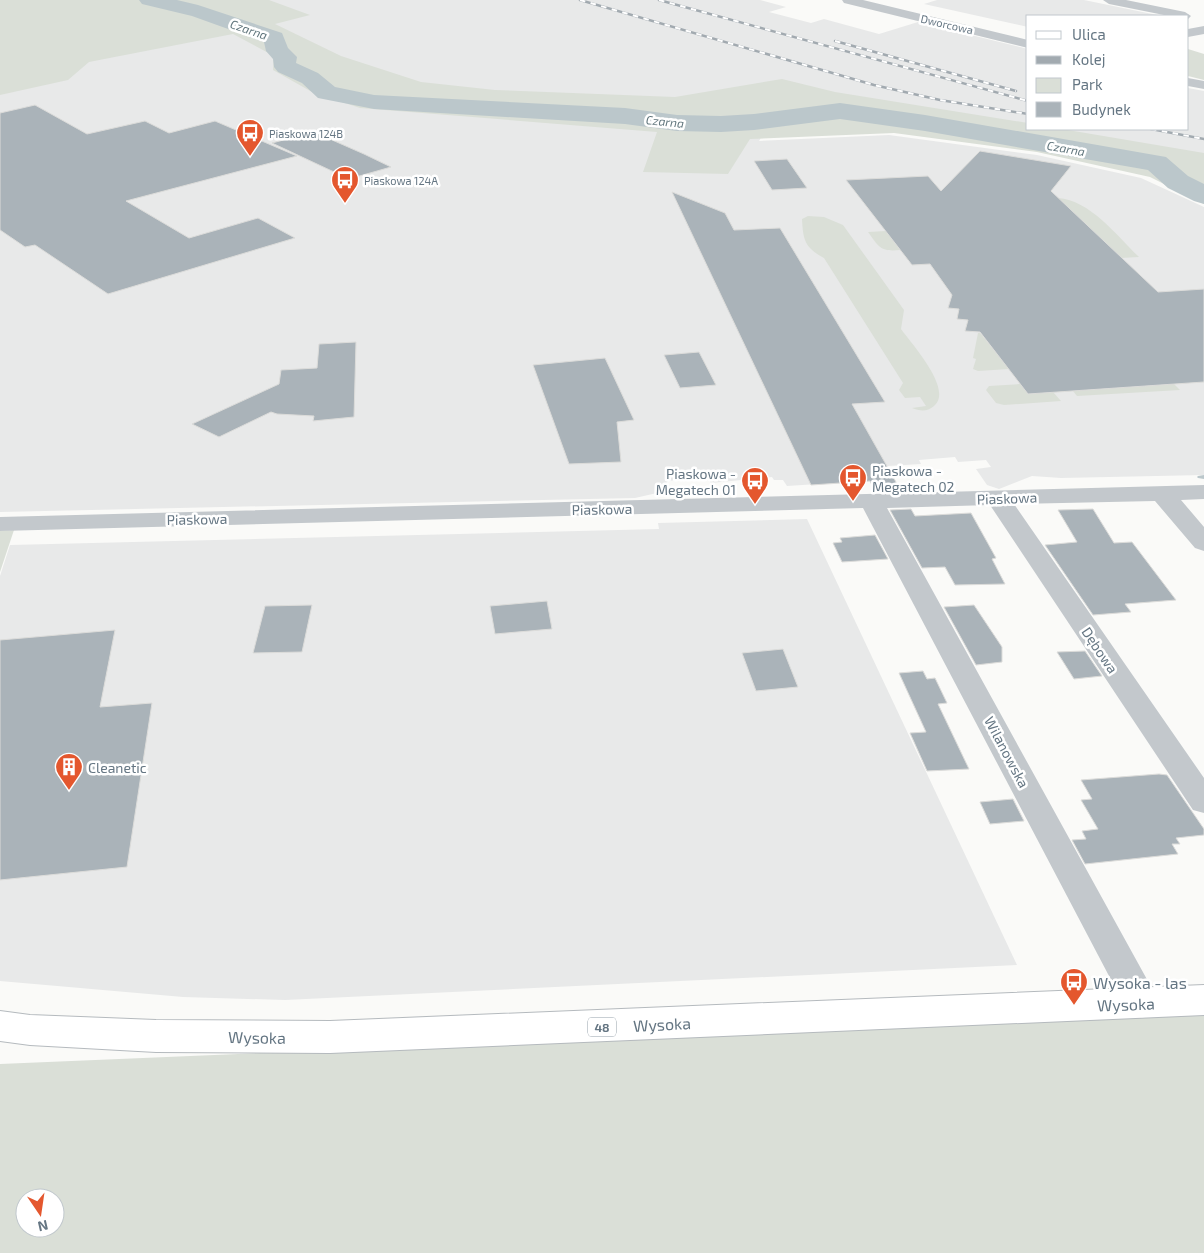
<svg xmlns="http://www.w3.org/2000/svg" width="1204" height="1253" font-family="'Exo 2',sans-serif">
	<style>
		.built { fill: #e8e9e9 }
		.green { fill: #dadfd7; fill-rule: evenodd }
		.lines { fill: none; stroke-linecap: round; stroke-linejoin: round }
		.stream { fill: #bbc7cb; fill-rule: evenodd }
		.river { fill: #bbc7cb; fill-rule: evenodd }
		.building { fill: #aab3b9; stroke: #dcdcda }
		.major-casing { stroke: #b5babe; stroke-width: 2 }
		.minor { fill: #c3c8cc; fill-rule: evenodd }
		.major { fill: #fff; fill-rule: evenodd }
		.rail-casing { stroke: #a2aab0; stroke-width: 2.5 }
		.rail { stroke: #fff; stroke-width: 2; stroke-dasharray: 5.5; stroke-linecap: butt }
		.labels { text-anchor: middle; dominant-baseline: central; stroke-width: 5; stroke-linejoin: round; paint-order: stroke }
		.far-street-label { font-size: 11px; fill: #657683; stroke: #fff }
		.far-poi-label { font-size: 11px; fill: #657683; stroke: #fff; text-anchor: start }
		.far-water-label { font-size: 12px; font-style: italic; fill: #60757c; stroke: #fff }
		.shield { fill: #fff; stroke: #939fa8; stroke-width: 1 }
		.shield-label { font-size: 12px; font-weight: bold; fill: #657683 }
		.poi-label { font-size: 14px; fill: #657683; stroke: #fff; text-anchor: start }
		.street-label { font-size: 14px; fill: #657683; stroke: #fff }
		.near-poi-label { font-size: 16px; fill: #657683; stroke: #fff; text-anchor: start }
		.near-street-label { font-size: 16px; fill: #657683; stroke: #fff }
	</style>
	<rect width="100%" height="100%" fill="#fafaf8"/>
	<g class="built">
		<path d="M0 0H760L786 7 769 12 811 23 824 19 879 34 918 22 1028 49V129H1188V88L1204 91V186L794 85 759 141 889 135 1037 155 1141 178 1204 207V475L1061 478 1032 476 999 489 987 485 976 469 991 467 986 460 958 462 955 457 919 460 921 464 888 466 895 479 787 486 783 480H774L772 477 711 483 707 477 668 481 657 493 635 498 0 512Z"/>
		<path d="M937 0H1084L1162 16H1028V27L924 4Z"/>
		<path d="M807 519 1017 965 285 1000 183 997 0 981V576L10 545 659 529 658 523Z"/>
	</g>
	<g class="green">
		<path d="M0 0H269L310 15 275 24 341 56 421 82 495 90 675 97 782 79 835 92 1028 123V129H1062L1204 153V204L1150 177 1037 152 894 133 750 139 728 174 643 172 657 132 360 108 312 92 273 70 274 56 233 34 89 62 68 80 0 95Z"/>
		<path d="M1188 49 1204 54V80L1188 76Z"/>
		<path d="M1058 198C1090 200 1117 236 1139 257L1121 258Z"/>
		<path d="M808 216 824 217 843 225 904 310 901 329C911 343 954 390 934 406 927 412 920 411 912 408L926 406 920 397 905 398 899 390 903 383 824 258C805 248 803 240 802 219Z"/>
		<path d="M886 231 900 250C880 252 879 247 868 232Z"/>
		<path d="M978 333H980L1009 369 978 371 973 369 976 359 973 358Z"/>
		<path d="M1020 384 1028 394 1053 392 1061 401 1004 405 996 403 986 390 989 386Z"/>
		<path d="M1174 384 1180 390 1077 396 1073 391Z"/>
		<path d="M14 530 0 572V531Z"/>
		<path d="M1204 1013V1253H0V1064ZM25 1198H55V1228H25Z"/>
	</g>
	<g class="lines">
		<path class="stream" d="M1204 475V479L1198 478 1197 477 1198 476Z"/>
		<path class="river" d="M139 0H177L198 5 282 33 288 48 297 57 296 63 318 73 335 87 374 95 625 108 677 115 721 116 754 114 840 103 925 115 1166 157 1188 176 1204 184V204L1194 201 1168 188 1148 170 925 131 840 119 754 130 721 132 677 131 625 124 374 109 318 98 302 83 278 72 274 67 273 59 266 51 264 42 192 16 142 4Z"/>
	</g>
	<g class="building">
		<path d="M35 105 87 134 145 121 169 133 215 121 297 156 126 201 189 238 258 218 295 238 108 294 35 245 25 247 0 230V113Z"/>
		<path d="M314 132 364 154 391 167 349 179 272 143Z"/>
		<path d="M980 151 1071 166 1051 191 1158 292 1204 289V382L1028 394 980 332 965 331 968 320 957 319 959 309 948 308 952 295 930 264 912 265 846 180 928 176 941 191Z"/>
		<path d="M787 159 807 188 772 190 754 161Z"/>
		<path d="M672 192 725 213 734 230 780 228 885 402 852 404 901 491 875 492 870 481 811 485Z"/>
		<path d="M356 342 354 417 313 421 314 416 277 414 271 412 219 437 192 424 279 384 281 370 317 368 319 344Z"/>
		<path d="M699 352 716 385 680 388 664 355Z"/>
		<path d="M605 358 634 420 617 422 621 462 569 464 533 365Z"/>
		<path d="M911 509 915 516 971 513 996 558 992 559 1005 584 955 585 945 567 922 568 890 510Z"/>
		<path d="M1093 509 1114 543 1132 542 1176 600 1125 604 1131 612 1093 615 1045 545 1077 542 1058 510Z"/>
		<path d="M875 535 888 559 842 562 833 543 842 542 840 538Z"/>
		<path d="M547 601 552 629 495 634 490 606Z"/>
		<path d="M312 605 302 652 253 653 265 606Z"/>
		<path d="M974 605 1002 647V662L976 665 944 607Z"/>
		<path d="M115 630 100 707 152 703 127 867 0 880V640Z"/>
		<path d="M783 649 798 687 756 691 742 653Z"/>
		<path d="M1085 651 1102 676 1074 679 1057 652Z"/>
		<path d="M923 671 927 679 935 678 947 703 938 704 969 769 927 771 910 733 926 732 899 673Z"/>
		<path d="M1159 774 1167 775 1204 829V835L1176 838 1180 844H1172L1178 854 1085 864 1072 840 1086 839 1082 831 1098 829 1081 800 1092 799 1081 780Z"/>
		<path d="M1013 799 1024 821 990 824 980 802Z"/>
	</g>
	<g class="lines">
		<defs>
			<path id="major" d="M1204 985V1015L330 1053 156 1052 30 1045 0 1041V1011L30 1015 156 1020 330 1021Z"/>
		</defs>
		<use href="#major" class="major-casing"/>
		<g class="minor">
			<path d="M842 0H863L1028 40V48L844 3Z"/>
			<path d="M1103 0H1126L1185 12 1191 16 1188 19V16H1169L1109 4Z"/>
			<path d="M1204 26V34L1188 37V29Z"/>
			<path d="M1188 78 1204 81V89L1188 86Z"/>
			<path d="M1204 485V499L1181 500 1204 527V551L1195 548 1155 501 1014 504 1204 778V813L1193 810 990 505 887 508 1160 1003 1155 1014 1142 1018 1129 1014 863 508 0 531V517Z"/>
		</g>
		<use href="#major" class="major"/>
		<defs>
			<g id="rail">
				<path d="M580 0 874 85 940 100 1028 114"/>
				<path d="M659 0 1028 101"/>
				<path d="M835 41 1016 91"/>
				<path d="M1151 129 1204 139"/>
			</g>
		</defs>
		<use href="#rail" class="rail-casing"/>
		<use href="#rail" class="rail"/>
	</g>
	<defs>
		<symbol id="bus-pin" viewBox="-11 -11 22 30"><path d="M0 17L-7.5 6A9.5 9.5 0 1 1 7.5 6Z" fill="#e4572e" stroke="#fff"/><path d="M-5-6H5V4H4V6H2V4H-2V6H-4V4H-5ZM-3.5-4V0h7V-4ZM-3.5 1.2v1.5H-2V1.2ZM2 1.2v1.5H3.5V1.2Z" fill="#fff"/></symbol>
		<symbol id="building-pin" viewBox="-11 -11 22 30"><path d="M0 17L-7.5 6A9.5 9.5 0 1 1 7.5 6Z" fill="#e4572e" stroke="#fff"/><path d="M-4-6H4V6H1V3H-1V6H-4ZM-2.5-4.3h1.7v1.8h-1.7ZM.8-4.3h1.7v1.8H.8ZM-2.5-1h1.7V.8h-1.7ZM.8-1h1.7V.8H.8Z" fill="#fff"/></symbol>
	</defs>
	<g fill-rule="evenodd">
		<use href="#bus-pin" x="234" y="117" width="32" height="43"/>
		<use href="#bus-pin" x="329" y="164" width="32" height="43"/>
		<use href="#bus-pin" x="837" y="462" width="32" height="43"/>
		<use href="#bus-pin" x="739" y="465" width="32" height="43"/>
		<use href="#building-pin" x="53" y="751" width="32" height="43"/>
		<use href="#bus-pin" x="1058" y="966" width="32" height="43"/>
	</g>
	<g class="labels">
		<g class="far-street-label">
			<text transform="translate(947 24) rotate(13)">Dworcowa</text>
		</g>
		<g class="far-poi-label">
			<text x="269" y="133">Piaskowa 124B</text>
			<text x="364" y="180">Piaskowa 124A</text>
		</g>
		<g class="far-water-label">
			<text transform="translate(249 29) rotate(19)">Czarna</text>
			<text transform="translate(665 121) rotate(6)">Czarna</text>
			<text transform="translate(1066 148) rotate(10)">Czarna</text>
		</g>
		<rect class="shield" x="588" y="1017.5" width="28" height="19" rx="4"/>
		<g class="shield-label">
			<text x="602" y="1027">48</text>
		</g>
		<g class="poi-label">
			<text x="872" y="470">Piaskowa -<tspan x="872" dy="16">Megatech 02</tspan></text>
			<text x="736" y="473" text-anchor="end">Piaskowa -<tspan x="736" dy="16">Megatech 01</tspan></text>
			<text x="88" y="767">Cleanetic</text>
		</g>
		<g class="street-label">
			<text transform="translate(1007 498) rotate(-2)">Piaskowa</text>
			<text transform="translate(602 509) rotate(-1)">Piaskowa</text>
			<text transform="translate(197 519) rotate(-1)">Piaskowa</text>
			<text transform="translate(1100 650) rotate(56)">Dębowa</text>
			<text transform="translate(1007 752) rotate(62)">Wilanowska</text>
		</g>
		<g class="near-poi-label">
			<text x="1093" y="982">Wysoka - las</text>
		</g>
		<g class="near-street-label">
			<text transform="translate(1126 1004) rotate(-2)">Wysoka</text>
			<text transform="translate(662 1024) rotate(-3)">Wysoka</text>
			<text transform="translate(257 1037) rotate(1)">Wysoka</text>
		</g>
	</g>
	<rect x="1026" y="15" width="162" height="115" fill="#ffffff" stroke="#c1c8cd"/>
	<rect x="1036" y="31" width="25" height="8" fill="#ffffff" stroke="#c1c8cd"/>
	<text x="1072" y="40" font-size="15" fill="#657683">Ulica</text>
	<rect x="1036" y="56" width="25" height="8" fill="#a2aab0" stroke="#c1c8cd"/>
	<text x="1072" y="65" font-size="15" fill="#657683">Kolej</text>
	<rect x="1036" y="78" width="25" height="15" fill="#dadfd7" stroke="#c1c8cd"/>
	<text x="1072" y="90" font-size="15" fill="#657683">Park</text>
	<rect x="1036" y="102" width="25" height="15" fill="#aab3b9" stroke="#c1c8cd"/>
	<text x="1072" y="115" font-size="15" fill="#657683">Budynek</text>
	<g transform="translate(40 1213) rotate(167)"><circle r="24" fill="#ffffff" stroke="#c1c8cd"/>
	<path d="M0-4L9 19L0 12L-9 19Z" fill="#e4572e"/>
	<text y="-8" font-size="14" font-weight="bold" text-anchor="middle" fill="#657683">N</text>
	</g>
</svg>
